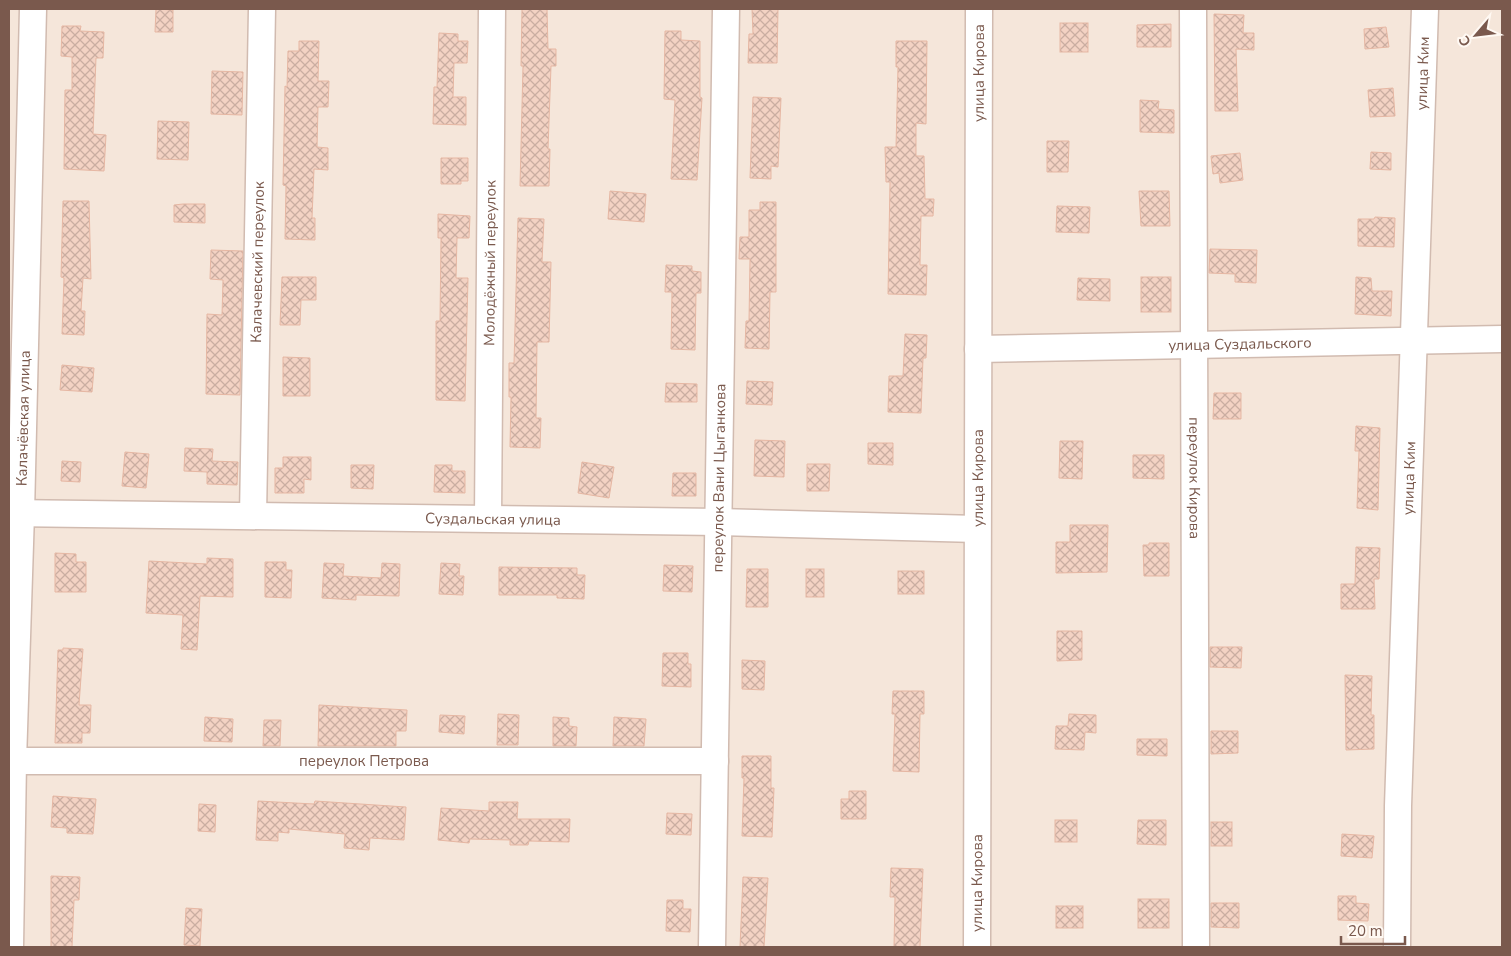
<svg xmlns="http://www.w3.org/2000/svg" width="1511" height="956" font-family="'Nunito Sans',sans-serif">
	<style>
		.residential { fill: #f5e6da }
		.building { fill: url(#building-cross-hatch); stroke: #e6b7a3 }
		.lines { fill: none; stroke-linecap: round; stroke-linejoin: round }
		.minor-casing { stroke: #d1bbb0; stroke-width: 29 }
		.minor { stroke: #fff; stroke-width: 26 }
		.labels { text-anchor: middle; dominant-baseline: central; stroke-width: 4.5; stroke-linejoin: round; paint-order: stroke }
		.street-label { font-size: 15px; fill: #7a594d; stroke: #fff9f3 }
	</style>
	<defs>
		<pattern id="building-cross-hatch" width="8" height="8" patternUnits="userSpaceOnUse" patternTransform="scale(1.25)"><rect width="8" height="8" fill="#f3d2c3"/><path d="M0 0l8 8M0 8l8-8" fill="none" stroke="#caada1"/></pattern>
	</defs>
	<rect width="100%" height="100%" fill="#fdf5ec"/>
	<rect class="residential" x="9" y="9" width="1493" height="938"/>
	<g class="building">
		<path d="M156 9 173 10V32H155Z"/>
		<path d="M522 9H547L548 49H556V66H551L548 149H550L549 186H520L523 66H521Z"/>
		<path d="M752 9H778L777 63H748L749 34H753Z"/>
		<path d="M1214 14 1244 15 1243 33H1254V50L1236 49 1238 111H1215Z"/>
		<rect x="1060" y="23" width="28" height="29"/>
		<path d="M1171 24V47H1137V25Z"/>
		<path d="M62 26H81L80 31 104 32 103 58H96L93 134 106 135 104 171 64 169 65 90H72V57L61 56Z"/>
		<path d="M1386 27 1389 47 1365 49 1364 29Z"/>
		<path d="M665 31H681V40L700 41V97L702 98 697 180 671 179 675 100 664 99Z"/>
		<path d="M439 33 458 34V41H468L467 63H454L453 97H466V125L433 124 434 87H437Z"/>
		<path d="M299 41H319L318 81H329L328 107H318L317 147 328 148V170L314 169 312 218H315V240L285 239 286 186 283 185 285 86 287 87 288 51H299Z"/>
		<path d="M896 41H927L926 124 916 123V156H924L925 199H934L933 216H921L920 265H927L926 295 888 294 890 182H886L885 147H896L898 67H896Z"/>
		<path d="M212 71 243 72 242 115 211 114Z"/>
		<path d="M1393 88 1395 116 1370 117 1368 90Z"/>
		<path d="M753 97 781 98 778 167 771 166V179L750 178Z"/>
		<path d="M1140 100 1159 101 1158 109 1174 110V133L1140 132Z"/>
		<path d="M158 121 189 122 188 160 157 159Z"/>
		<path d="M1047 141H1069L1068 172H1047Z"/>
		<path d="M1371 152 1391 153V170L1370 169Z"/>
		<path d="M1240 153 1243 180 1220 183 1219 173 1213 174 1211 156Z"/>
		<path d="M441 158H468V181H461V184H441Z"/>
		<path d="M610 191 646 194 644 222 608 219Z"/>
		<path d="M1139 191H1169L1170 226H1141Z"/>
		<path d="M63 201H89L91 279 83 278 81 311H85L84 335 62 334 64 278 61 277Z"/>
		<path d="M760 202H776V292H770L769 349 745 348 746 321H749L750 259H739L740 237H749V210H760Z"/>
		<path d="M183 204H205V223L174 222V205Z"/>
		<path d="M1057 206 1090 207 1089 233 1056 232Z"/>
		<path d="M438 214 470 216 469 238H457L456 278H468L465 401 436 400V321H440L441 238H438Z"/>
		<path d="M1375 217 1395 218 1394 247 1358 246V219H1374Z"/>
		<path d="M518 218 544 219 542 262H551L549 342H537L536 418H541L540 448 510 447 511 397H509V363H514Z"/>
		<path d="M1210 249 1257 250 1256 283 1235 282V274L1209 273Z"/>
		<path d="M211 250 243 251 240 395 206 394 207 314 222 315 223 280 210 279Z"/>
		<path d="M666 265 692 266V271L701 272V293H696L695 350 671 349 672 292H665Z"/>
		<path d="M282 277H316V300H301L300 325H280Z"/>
		<rect x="1141" y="277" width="30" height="35"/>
		<path d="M1356 277 1371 278 1372 291H1392L1391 316 1355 314Z"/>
		<path d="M1078 278 1110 279V301L1077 300Z"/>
		<path d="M905 334 927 335 926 358H923L921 413 888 412 889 376H903Z"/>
		<path d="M283 357 310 358V396H283Z"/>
		<path d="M62 365 94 368 92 392 60 390Z"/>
		<path d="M747 381 773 382 772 405 746 404Z"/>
		<path d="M666 383 697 384V402H665Z"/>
		<path d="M1214 393H1241V419H1213Z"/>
		<path d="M1356 426 1380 428 1378 510 1357 508 1359 451H1355Z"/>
		<path d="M755 440 785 441 784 477 754 476Z"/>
		<path d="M1060 441H1083L1082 479 1059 478Z"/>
		<path d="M868 443H893V465L868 464Z"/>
		<path d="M185 448 213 449 212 461 238 462 237 485 207 484V472L184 471Z"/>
		<path d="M125 452 149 454 146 488 122 486Z"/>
		<path d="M1133 455H1164V479L1133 478Z"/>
		<path d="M283 457H311V480L304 479V493H275V468H283Z"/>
		<path d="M62 461 81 462 80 482 61 481Z"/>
		<path d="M582 462 614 467 609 498 578 493Z"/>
		<path d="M807 464H830L829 491H807Z"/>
		<path d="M351 465H374L373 489 351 488Z"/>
		<path d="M435 465H452V471H465V493L434 492Z"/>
		<path d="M673 473H696V496H672Z"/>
		<path d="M1070 525H1108L1107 572 1056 573V542H1070Z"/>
		<path d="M1149 543H1169V576H1144L1143 545H1149Z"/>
		<path d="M1356 547 1380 548 1379 579H1374L1375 609H1341V584H1355Z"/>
		<path d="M55 553 76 554V562H86V592H55Z"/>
		<path d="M207 558 233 559V597L200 596 197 650 181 649 183 615 146 613 149 561 207 564Z"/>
		<path d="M265 562H286V570H292L291 598 265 597Z"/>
		<path d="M324 563 344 564 343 576 381 578 382 563 400 564 399 596 356 595V600L322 598Z"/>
		<path d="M441 563 460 564 459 576H464L463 595 439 594Z"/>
		<path d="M664 565 693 566 692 592 663 591Z"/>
		<path d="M499 567 577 568V575H585L584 599 557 598V595H499Z"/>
		<path d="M747 569H768V607H746Z"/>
		<rect x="806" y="569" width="18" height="28"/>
		<rect x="898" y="571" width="26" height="23"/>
		<path d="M1057 631H1082V660L1057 661Z"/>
		<path d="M1210 647H1242L1241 668 1210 667Z"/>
		<path d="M63 648 83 649 79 705H91L90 733H82V743H55L58 650H63Z"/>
		<path d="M663 653H688V664H691V687L662 686Z"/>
		<path d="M742 660 765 661 764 690 742 689Z"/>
		<path d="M1345 675 1372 676 1371 715H1374V749L1346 750Z"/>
		<path d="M893 691H924V714H920L919 772 893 771 895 714H892Z"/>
		<path d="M319 705 407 710 406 731H396V746H318Z"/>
		<path d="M498 714 519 715 518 745H497Z"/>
		<path d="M1069 714 1096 715V733L1085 732 1084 750 1055 749 1056 726H1068Z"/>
		<path d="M440 715 465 716 464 734 439 732Z"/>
		<path d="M205 717 233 719 232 742 204 741Z"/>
		<path d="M553 717 569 718V726L577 727 576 746H553Z"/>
		<path d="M614 717 646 719 644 746H613Z"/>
		<path d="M264 720H281L280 746H263Z"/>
		<path d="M1211 731H1238V753L1211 754Z"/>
		<path d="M1137 739H1167V756L1137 755Z"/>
		<path d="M742 756H771V788H774L772 837 742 836 744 778H742Z"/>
		<path d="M849 791H866V819H841V799H849Z"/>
		<path d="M53 796 96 799 93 834 67 833V828L51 827Z"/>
		<path d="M258 801 314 804 315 801 406 807 404 840 370 838 369 850 344 848 345 834 289 829V833L278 832V841L256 840Z"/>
		<path d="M489 802H518L517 819H570L569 842 529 841 528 845H510V840L470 839 469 843 438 840 441 808 489 811Z"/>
		<path d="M199 804 216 805 215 832 198 831Z"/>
		<path d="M667 813 692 814 691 835 666 834Z"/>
		<rect x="1055" y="820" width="22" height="22"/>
		<path d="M1138 820H1166V845L1137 844Z"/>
		<rect x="1211" y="822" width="21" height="24"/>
		<path d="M1342 834 1374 836 1372 858 1341 856Z"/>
		<path d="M891 868 923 869 920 947H894L895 897H890Z"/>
		<path d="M51 876 80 877 79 900H74L72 947H51Z"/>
		<path d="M743 877 768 878 764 947H740Z"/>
		<path d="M1338 896H1356V903L1369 904 1368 921 1338 920Z"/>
		<rect x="1138" y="899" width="31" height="29"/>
		<path d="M667 900H683V909H691L690 932 666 931Z"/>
		<path d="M1211 903H1239V928L1211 927Z"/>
		<rect x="1056" y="906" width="27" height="22"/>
		<path d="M186 908 202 909 200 946 184 945Z"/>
	</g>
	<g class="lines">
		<defs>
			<g id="minor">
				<path id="s1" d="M1193 9 1196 947"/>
				<path id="s2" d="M978 349 1502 339"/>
				<path id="s3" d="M9 513 719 522 977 529"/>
				<path id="s4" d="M253 516 262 9"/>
				<path id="s5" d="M488 518 492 9"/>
				<path id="s6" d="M13 761H715"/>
				<path id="s7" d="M10 947 13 761 21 513 33 9"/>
				<path id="s8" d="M712 947 726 9"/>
				<path id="s9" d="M977 947 979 9"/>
				<path id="s10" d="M1397 947 1398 806 1425 9"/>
			</g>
		</defs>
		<use href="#minor" class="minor-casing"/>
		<use href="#minor" class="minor"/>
	</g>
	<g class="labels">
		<g class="street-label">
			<text stroke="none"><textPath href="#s9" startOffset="874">улица Кирова</textPath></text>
			<text stroke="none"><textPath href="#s10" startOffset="874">улица Ким</textPath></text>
			<text stroke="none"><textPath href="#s4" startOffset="254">Калачевский переулок</textPath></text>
			<text stroke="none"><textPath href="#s5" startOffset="255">Молодёжный переулок</textPath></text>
			<text stroke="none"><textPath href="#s2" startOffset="262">улица Суздальского</textPath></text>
			<text stroke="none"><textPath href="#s7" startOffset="529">Калачёвская улица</textPath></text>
			<text stroke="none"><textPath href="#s8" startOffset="469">переулок Вани Цыганкова</textPath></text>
			<text stroke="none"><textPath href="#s9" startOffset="469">улица Кирова</textPath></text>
			<text stroke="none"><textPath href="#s1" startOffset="469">переулок Кирова</textPath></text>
			<text stroke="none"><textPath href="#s10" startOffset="469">улица Ким</textPath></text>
			<text stroke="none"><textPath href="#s3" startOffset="484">Суздальская улица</textPath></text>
			<text stroke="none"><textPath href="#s6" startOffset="351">переулок Петрова</textPath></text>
			<text stroke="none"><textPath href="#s9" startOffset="64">улица Кирова</textPath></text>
		</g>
	</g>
	<rect width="1511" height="956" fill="none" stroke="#7a594d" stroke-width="20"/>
	<g transform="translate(1476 35) rotate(242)" stroke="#fff9f3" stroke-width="4" paint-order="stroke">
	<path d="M0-4L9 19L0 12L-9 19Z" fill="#7a594d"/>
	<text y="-8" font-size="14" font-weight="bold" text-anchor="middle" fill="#7a594d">С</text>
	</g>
	<path d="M1341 936v8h64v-8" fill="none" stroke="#7a594d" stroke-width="2.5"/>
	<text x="1348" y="936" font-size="15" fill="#7a594d" stroke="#fff9f3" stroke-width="4" paint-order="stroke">20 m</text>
</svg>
